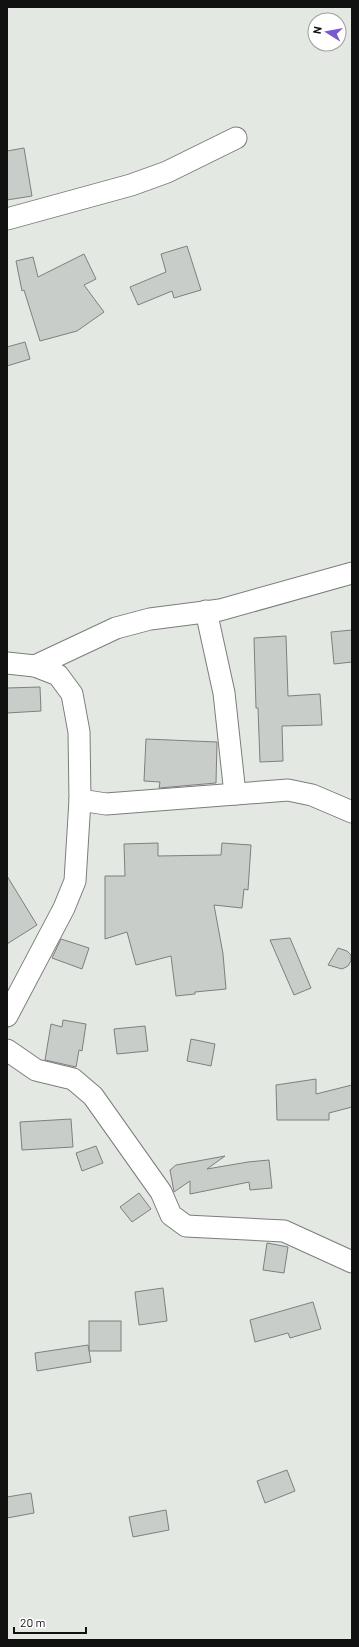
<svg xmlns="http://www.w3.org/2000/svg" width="359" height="1647" font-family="Barlow,sans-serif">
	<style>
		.building { fill: #c9cdc9; stroke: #7d807c }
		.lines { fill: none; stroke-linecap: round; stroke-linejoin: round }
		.minor-casing { stroke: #7a7e7a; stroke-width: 23 }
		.minor { stroke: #fff; stroke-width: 21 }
	</style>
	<rect width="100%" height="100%" fill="#e4e8e3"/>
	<g class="building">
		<path d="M24 148 32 196 7 200V151Z"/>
		<path d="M187 246 201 290 174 298 172 291 138 305 130 287 166 272 161 254Z"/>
		<path d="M84 254 96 279 84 285 104 312 77 331 40 341 24 290 22 291 16 261 33 257 38 277Z"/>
		<path d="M25 342 30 359 7 366V347Z"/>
		<path d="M352 630V662L334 664 331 632Z"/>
		<path d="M286 636 288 696 320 694 322 725 282 726 283 761 260 762 258 708H256L254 638Z"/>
		<path d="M40 687 41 711 7 713V688Z"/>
		<path d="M146 739 217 742 216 783 159 788 160 782 144 781Z"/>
		<path d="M158 843V856L221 855 222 843 251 845 248 890 244 889 242 908 214 905 223 954 226 989 195 992V994L176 996 171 956 136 965 127 932 105 939V876H125L124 844Z"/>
		<path d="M7 876 37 925 7 944Z"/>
		<path d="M290 938 311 988 294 995 270 940Z"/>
		<path d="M61 939 89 948 82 969 52 958Z"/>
		<path d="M338 948 347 951 351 955V961L348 966 342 969 328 965Z"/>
		<path d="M63 1020 86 1024 82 1051 79 1050 76 1067 45 1060 51 1024 62 1027Z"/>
		<path d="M145 1026 148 1051 117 1054 114 1029Z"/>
		<path d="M191 1039 215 1044 211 1066 187 1061Z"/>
		<path d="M316 1079V1094L352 1085V1107L329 1113V1120H277L276 1085Z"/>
		<path d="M71 1119 73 1147 22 1150 20 1122Z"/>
		<path d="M96 1146 103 1163 82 1171 76 1153Z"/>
		<path d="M225 1156 207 1169 248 1162 269 1160 272 1188 250 1190 249 1182 190 1194V1181L174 1192 170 1170 176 1165Z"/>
		<path d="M139 1193 151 1209 132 1222 120 1207Z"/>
		<path d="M267 1243 288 1247 284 1273 263 1270Z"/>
		<path d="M163 1288 167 1321 139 1325 135 1292Z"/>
		<path d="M313 1302 321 1329 290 1338 288 1333 255 1342 250 1320Z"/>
		<rect x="89" y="1321" width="32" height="30"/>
		<path d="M88 1345 91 1362 37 1371 35 1353Z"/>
		<path d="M287 1470 295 1491 265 1503 257 1481Z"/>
		<path d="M31 1493 34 1513 7 1518V1497Z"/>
		<path d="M166 1510 169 1530 133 1537 129 1517Z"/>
	</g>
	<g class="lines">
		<defs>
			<g id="minor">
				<path d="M7 219 131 185 167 172 236 138"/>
				<path d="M206 611 224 693 235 794"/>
				<path d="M7 663 35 666 58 675 72 694 79 732 80 800 75 881 64 908 7 1016"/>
				<path d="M35 666 116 628 150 619 220 610 352 573"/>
				<path d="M80 800 106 804 288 790 312 795 352 812"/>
				<path d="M7 1050 36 1070 73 1079 93 1096 161 1192 171 1215 186 1226 284 1231 352 1262"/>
			</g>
		</defs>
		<use href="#minor" class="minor-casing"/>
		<use href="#minor" class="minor"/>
	</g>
	<rect width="359" height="1647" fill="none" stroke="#101110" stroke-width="16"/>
	<g transform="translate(327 32) rotate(281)"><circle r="19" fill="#ffffff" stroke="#9fa09f"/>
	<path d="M0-3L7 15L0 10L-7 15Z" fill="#7958d2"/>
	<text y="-6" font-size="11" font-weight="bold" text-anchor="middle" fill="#101110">N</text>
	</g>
	<path d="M14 1627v6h72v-6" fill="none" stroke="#101110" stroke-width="2"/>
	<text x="20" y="1627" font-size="12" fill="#101110" stroke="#ffffff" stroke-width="3" paint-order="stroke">20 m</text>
</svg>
